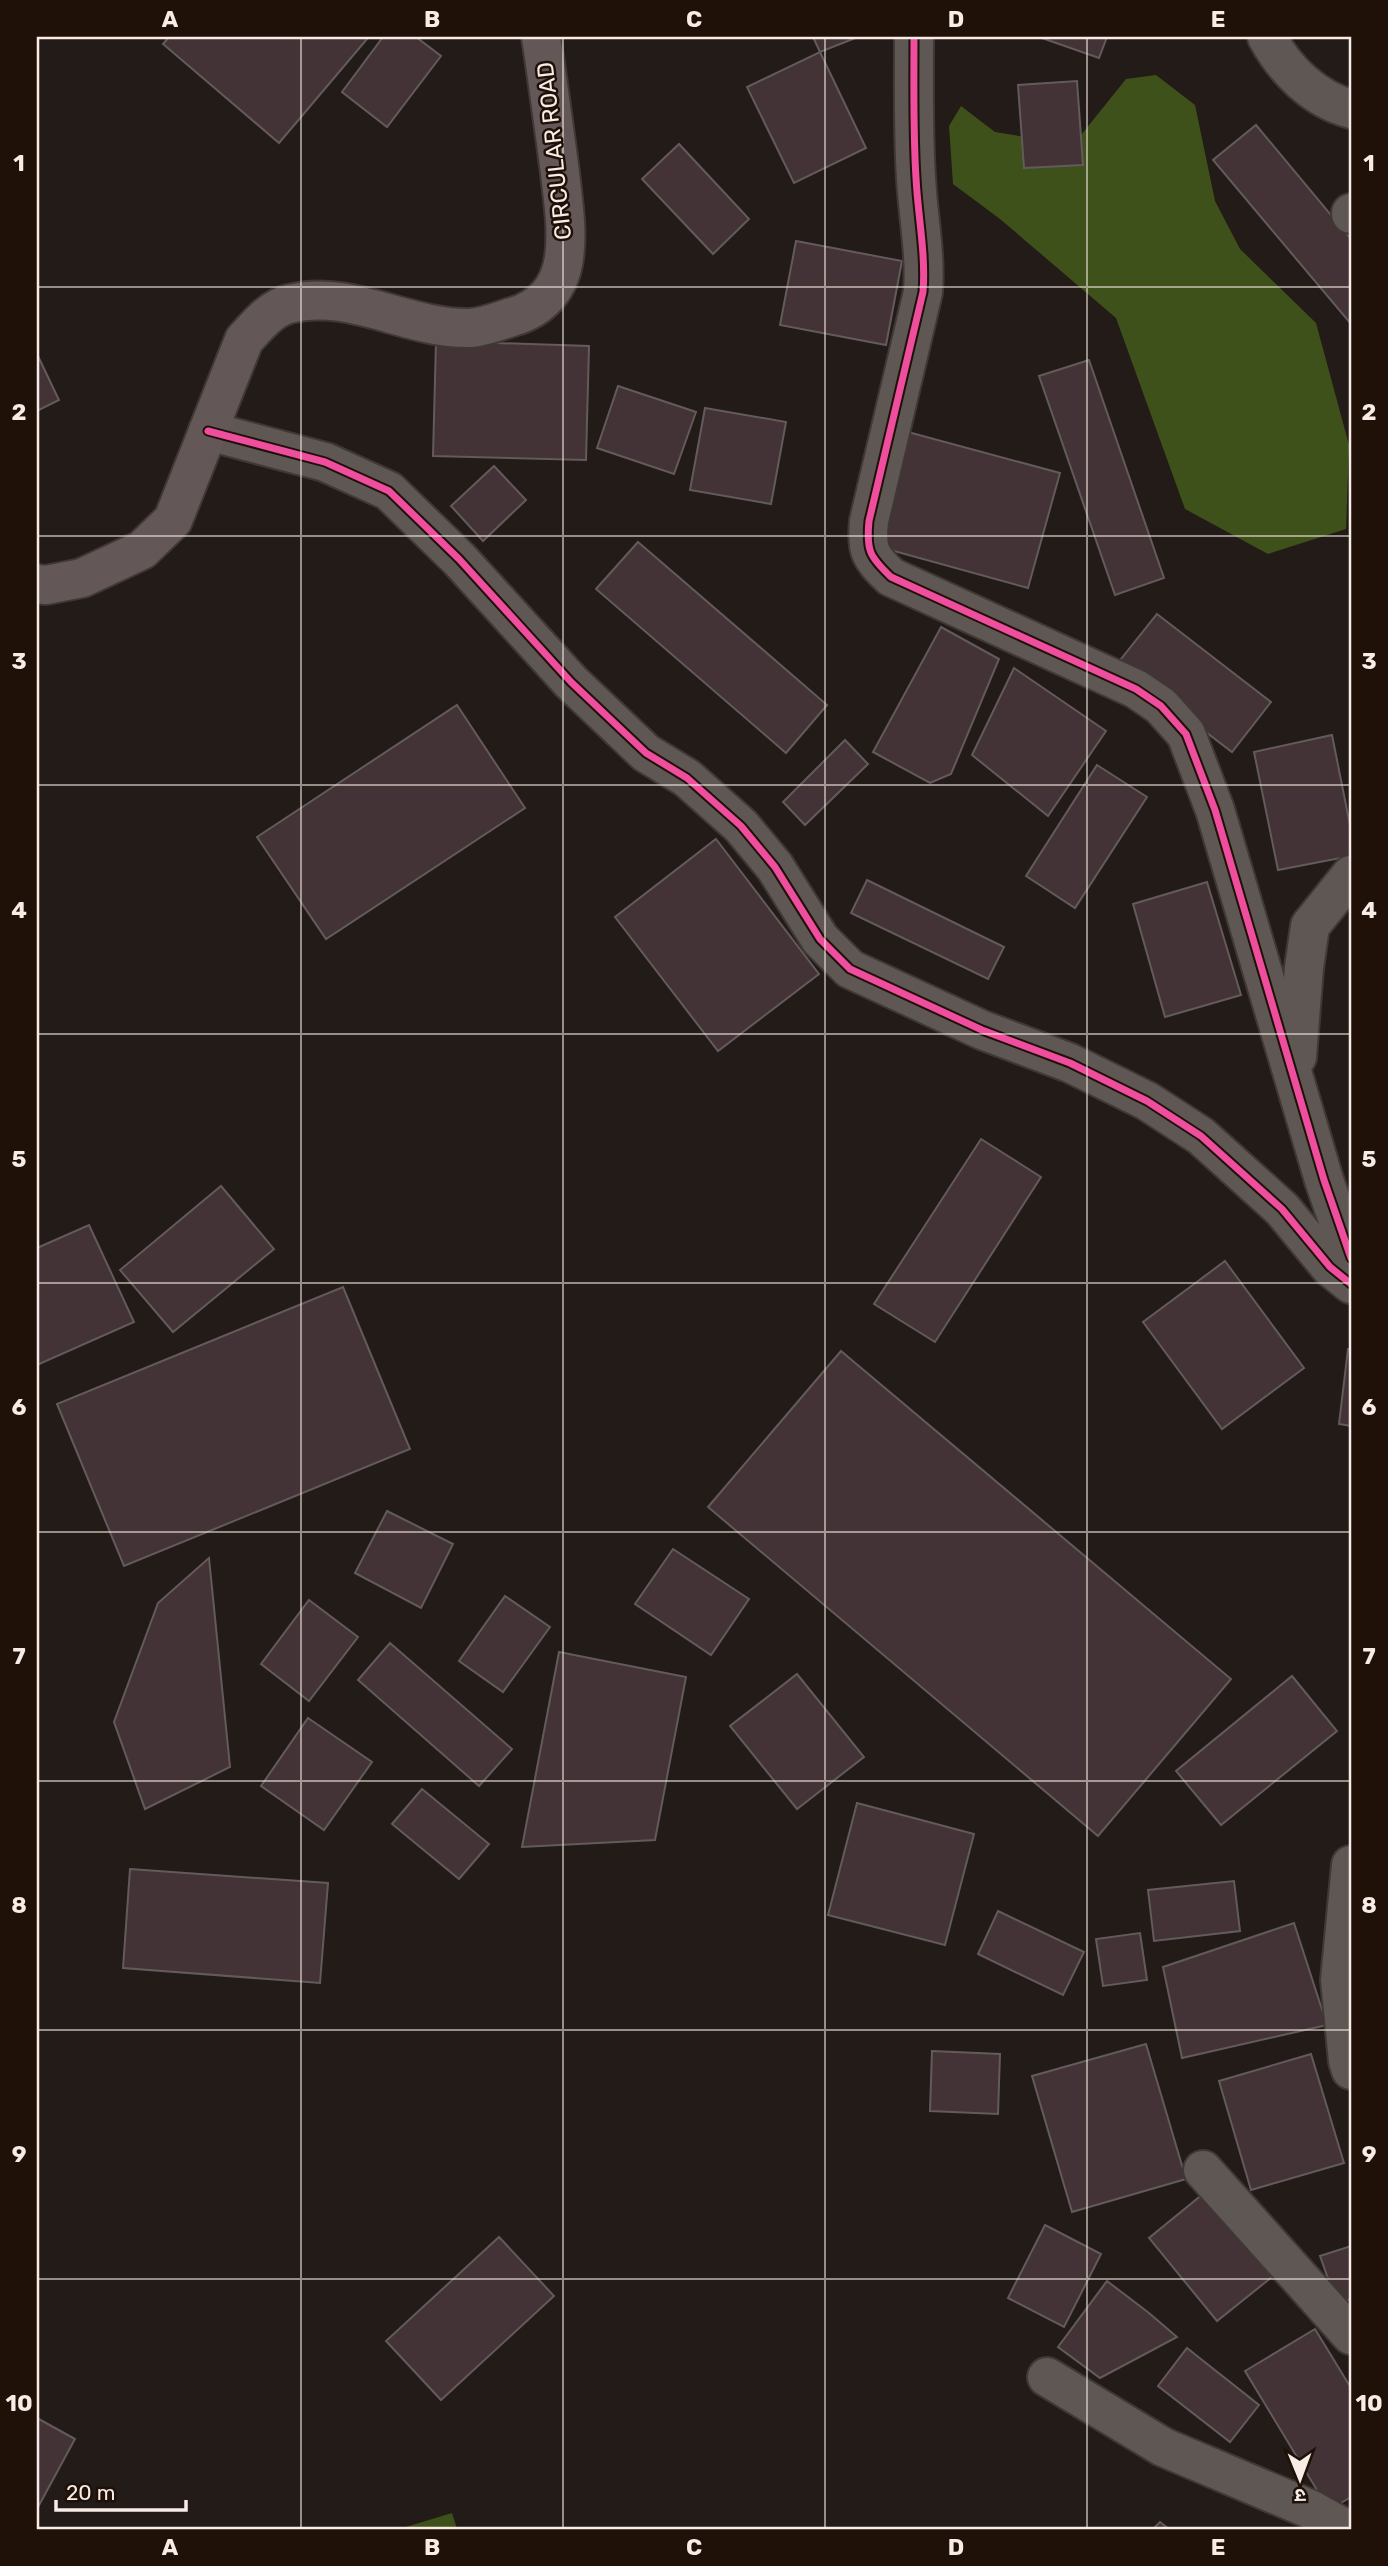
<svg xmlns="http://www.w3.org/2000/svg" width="1388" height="2566" font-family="Rubik,'Noto Sans Devanagari',sans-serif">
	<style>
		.forest { fill: #3e511a }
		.building { fill: #433336; stroke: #635b5b; stroke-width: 2 }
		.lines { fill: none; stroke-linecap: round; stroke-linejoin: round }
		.minor-casing { stroke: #3f3835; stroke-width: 42 }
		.primary-casing { stroke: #3f3835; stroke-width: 42 }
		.minor { stroke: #5e5753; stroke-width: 38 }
		.primary { stroke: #635857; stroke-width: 38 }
		.cycleway-casing { stroke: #1f1008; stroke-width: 11 }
		.cycleway { stroke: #ef4d9e; stroke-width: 7 }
		.grid { fill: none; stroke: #f8ece6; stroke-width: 2; stroke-opacity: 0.55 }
		.labels { text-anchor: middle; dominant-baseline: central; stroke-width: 5; stroke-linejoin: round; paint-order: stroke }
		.street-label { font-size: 23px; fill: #f8ece6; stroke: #1f1008 }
		.neatline { fill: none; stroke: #f8ece6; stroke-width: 2.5 }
		.grid-label { font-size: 23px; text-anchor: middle; font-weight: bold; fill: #f8ece6 }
	</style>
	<rect width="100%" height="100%" fill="#231b17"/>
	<g class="forest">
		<path d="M1156 75 1195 105 1215 201 1240 249 1316 323 1349 445 1346 529 1268 554 1185 509 1116 318 1000 219 953 184 949 126 961 106 995 132 1073 145 1126 79Z"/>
		<path d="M452 2513 457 2529H399Z"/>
	</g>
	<g class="building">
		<path d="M169 37H365L367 39 279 143 163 44Z"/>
		<path d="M383 37H416L441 56 387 127 342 92Z"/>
		<path d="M813 37H858L820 52Z"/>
		<path d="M1039 37H1107L1099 58Z"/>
		<path d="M820 52 866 148 794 183 747 87Z"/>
		<path d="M1077 81 1083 165 1024 168 1018 85Z"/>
		<path d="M1256 125 1351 239V324L1213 160Z"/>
		<path d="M679 144 749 219 713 254 642 179Z"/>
		<path d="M796 241 902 261 886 345 780 325Z"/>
		<path d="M436 341 589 346 586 460 433 456Z"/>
		<path d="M37 354 59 400 37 411Z"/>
		<path d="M1089 360 1164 578 1115 595 1039 376Z"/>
		<path d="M618 386 696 412 674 474 597 448Z"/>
		<path d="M705 408 786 422 771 504 690 490Z"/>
		<path d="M908 432 1060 473 1028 588 876 546Z"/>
		<path d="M494 466 526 500 483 541 451 506Z"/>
		<path d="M638 542 827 705 786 753 596 589Z"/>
		<path d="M1157 614 1271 702 1232 752 1117 664Z"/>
		<path d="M941 627 999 659 951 774 930 783 873 752Z"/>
		<path d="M1014 668 1106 731 1048 816 972 755Z"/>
		<path d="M457 705 525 808 326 939 257 837Z"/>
		<path d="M1332 735 1351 830V856L1278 870 1254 752Z"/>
		<path d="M845 740 868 764 805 825 783 802Z"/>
		<path d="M1097 765 1147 797 1075 908 1026 876Z"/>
		<path d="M716 839 819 974 718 1051 615 917Z"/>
		<path d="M867 880 1004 947 988 979 851 913Z"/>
		<path d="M1207 882 1241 995 1165 1017 1133 904Z"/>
		<path d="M981 1139 1041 1177 935 1342 874 1304Z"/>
		<path d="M221 1186 274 1249 173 1332 120 1270Z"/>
		<path d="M89 1225 134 1322 37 1365V1248Z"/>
		<path d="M1225 1261 1304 1368 1222 1429 1143 1322Z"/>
		<path d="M343 1287 410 1449 124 1566 57 1404Z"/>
		<path d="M1348 1349H1351V1426L1339 1424Z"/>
		<path d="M841 1351 1231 1679 1098 1836 708 1507Z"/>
		<path d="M387 1511 453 1544 421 1608 355 1573Z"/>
		<path d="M673 1549 749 1599 711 1655 635 1604Z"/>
		<path d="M209 1558 230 1767 145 1809 114 1722 158 1603Z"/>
		<path d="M505 1596 550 1627 503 1692 459 1661Z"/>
		<path d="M309 1600 358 1637 309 1701 261 1664Z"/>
		<path d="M390 1643 512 1749 479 1786 358 1680Z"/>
		<path d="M559 1652 686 1677 655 1840 522 1847Z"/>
		<path d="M797 1674 864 1757 797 1809 730 1726Z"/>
		<path d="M1292 1676 1337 1731 1221 1825 1176 1771Z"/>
		<path d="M308 1718 372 1762 324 1830 261 1786Z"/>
		<path d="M422 1789 489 1844 459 1879 392 1824Z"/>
		<path d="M857 1803 974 1834 945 1945 828 1915Z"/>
		<path d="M130 1869 328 1883 320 1983 123 1968Z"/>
		<path d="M1234 1881 1240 1931 1154 1941 1148 1890Z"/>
		<path d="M998 1911 1084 1952 1063 1995 978 1954Z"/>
		<path d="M1294 1923 1327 2025 1182 2058 1163 1967Z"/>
		<path d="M1140 1933 1147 1980 1103 1986 1096 1939Z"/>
		<path d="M1146 2044 1186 2179 1072 2212 1032 2076Z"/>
		<path d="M932 2051 1000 2054 998 2114 930 2111Z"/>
		<path d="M1311 2054 1344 2163 1251 2190 1219 2081Z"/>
		<path d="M1203 2194 1272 2277 1217 2321 1149 2238Z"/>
		<path d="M1045 2225 1101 2254 1064 2327 1008 2298Z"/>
		<path d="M499 2237 554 2296 441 2400 386 2341Z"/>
		<path d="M1351 2246V2299L1337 2304 1320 2256Z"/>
		<path d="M1107 2281 1149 2313 1177 2337 1100 2378 1058 2347Z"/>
		<path d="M1315 2329 1351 2388V2497L1329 2510 1245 2371Z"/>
		<path d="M1187 2348 1259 2405 1230 2442 1158 2386Z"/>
		<path d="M37 2418 75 2439 37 2509Z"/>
		<path d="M1160 2522 1169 2529H1153Z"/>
	</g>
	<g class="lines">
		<defs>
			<g id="minor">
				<path d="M914 37C914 84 913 131 916 178 918 217 926 254 923 292L869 521C866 551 870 557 891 577L1136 689 1161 706 1186 734 1215 810 1324 1180 1351 1258"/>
				<path d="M1267 37C1285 70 1314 99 1351 109"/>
				<path d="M1351 213V214"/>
				<path d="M208 431 325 462 389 491 459 559 571 682 646 753 687 778 741 826 775 867 820 939 850 969 982 1030 1070 1063 1147 1101 1201 1136 1282 1209 1330 1267 1351 1284"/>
				<path d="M1297 1057 1304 968 1310 926 1351 875"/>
				<path d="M1351 1865 1340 1980 1348 2061 1351 2070"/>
				<path d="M1203 2170 1351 2335"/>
				<path d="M1047 2377 1163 2447 1312 2510 1346 2529"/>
			</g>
			<path id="primary" d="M37 584 46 585 82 578 142 550 173 520 244 340C256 327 271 308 289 304 350 288 409 330 471 328 484 327 499 321 512 317 541 309 560 288 564 258 568 230 563 201 560 173 554 128 548 82 541 37"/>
		</defs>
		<use href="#minor" class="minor-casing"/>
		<use href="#primary" class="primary-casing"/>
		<use href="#minor" class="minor"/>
		<use href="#primary" class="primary"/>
		<defs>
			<g id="cycleway">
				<path d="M914 37C914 84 913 131 916 178 918 217 926 254 923 292L869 521C866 551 870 557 891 577L1136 689 1161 706 1186 734 1215 810 1324 1180 1351 1258"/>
				<path d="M208 431 325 462 389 491 459 559 571 682 646 753 687 778 741 826 775 867 820 939 850 969 982 1030 1070 1063 1147 1101 1201 1136 1282 1209 1330 1267 1351 1284"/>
			</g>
		</defs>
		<use href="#cycleway" class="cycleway-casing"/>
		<use href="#cycleway" class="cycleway"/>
	</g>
	<path class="grid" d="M301 37V2529M563 37V2529M825 37V2529M1087 37V2529M37 287H1351M37 536H1351M37 785H1351M37 1034H1351M37 1283H1351M37 1532H1351M37 1781H1351M37 2030H1351M37 2279H1351"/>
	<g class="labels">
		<g class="street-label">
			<text transform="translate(554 151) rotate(-96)">CIRCULAR ROAD</text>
		</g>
	</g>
	<rect width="1388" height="2566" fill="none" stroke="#1f1008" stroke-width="77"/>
	<g transform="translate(1300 2479) rotate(179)" stroke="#1f1008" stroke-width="5" paint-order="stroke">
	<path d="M0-5L12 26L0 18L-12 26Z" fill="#f8ece6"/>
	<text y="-10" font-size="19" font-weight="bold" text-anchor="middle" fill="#f8ece6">उ</text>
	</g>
	<path d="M56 2500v10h130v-10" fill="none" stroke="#f8ece6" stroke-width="3.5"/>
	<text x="66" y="2500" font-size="21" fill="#f8ece6" stroke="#1f1008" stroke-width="5" paint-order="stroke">20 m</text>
	<rect x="38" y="38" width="1312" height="2490" class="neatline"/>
	<g class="grid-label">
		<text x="170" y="27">A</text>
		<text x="432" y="27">B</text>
		<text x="694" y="27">C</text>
		<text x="956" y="27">D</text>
		<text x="1218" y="27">E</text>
		<text x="19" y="171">1</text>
		<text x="1369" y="171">1</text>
		<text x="19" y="420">2</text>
		<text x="1369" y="420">2</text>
		<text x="19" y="669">3</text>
		<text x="1369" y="669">3</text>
		<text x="19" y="918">4</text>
		<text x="1369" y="918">4</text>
		<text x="19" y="1167">5</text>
		<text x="1369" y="1167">5</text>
		<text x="19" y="1415">6</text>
		<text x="1369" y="1415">6</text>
		<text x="19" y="1664">7</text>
		<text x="1369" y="1664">7</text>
		<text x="19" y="1913">8</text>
		<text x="1369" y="1913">8</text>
		<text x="19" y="2162">9</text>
		<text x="1369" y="2162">9</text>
		<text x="19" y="2411">10</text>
		<text x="1369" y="2411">10</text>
		<text x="170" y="2555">A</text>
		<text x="432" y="2555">B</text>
		<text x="694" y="2555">C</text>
		<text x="956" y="2555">D</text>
		<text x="1218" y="2555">E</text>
	</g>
</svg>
